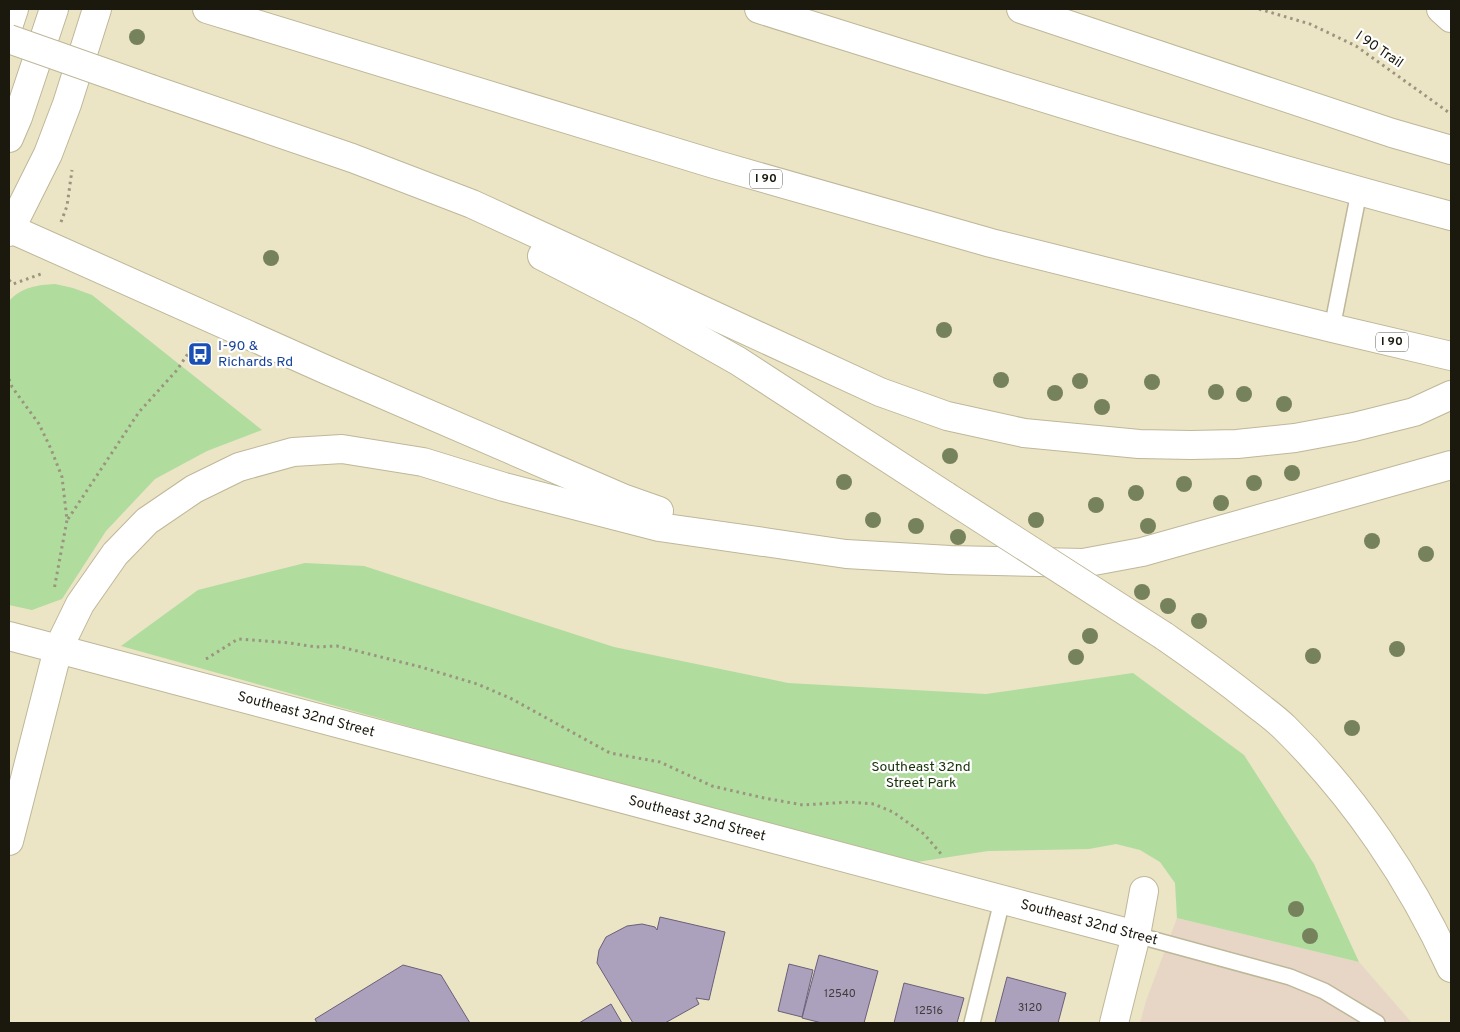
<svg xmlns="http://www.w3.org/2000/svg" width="1460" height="1032" font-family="Overpass,sans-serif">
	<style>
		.commercial { fill: #e7d6c5 }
		.green { fill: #b0dc9e }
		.building { fill: #aca1bd; stroke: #6a5f79 }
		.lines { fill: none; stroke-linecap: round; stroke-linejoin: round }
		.service-casing { stroke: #beb799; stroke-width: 18 }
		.minor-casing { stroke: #beb799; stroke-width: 30 }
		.tertiary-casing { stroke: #beb799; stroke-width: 30 }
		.secondary-casing { stroke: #beb799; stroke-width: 30 }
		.motorway-casing { stroke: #beb799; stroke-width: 30 }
		.path { stroke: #9a957e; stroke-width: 3; stroke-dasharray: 2.5 4; stroke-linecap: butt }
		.service { stroke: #fff; stroke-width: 15 }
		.minor { stroke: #fff; stroke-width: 28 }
		.tertiary { stroke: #fff; stroke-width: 28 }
		.secondary { stroke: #fff; stroke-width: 28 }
		.motorway { stroke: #fff; stroke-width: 28 }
		.motorway-bridge-casing { stroke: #beb799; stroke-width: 30; stroke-linecap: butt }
		.motorway-bridge { stroke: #fff; stroke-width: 28 }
		.tree { fill: #76825c }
		.labels { text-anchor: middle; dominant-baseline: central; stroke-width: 4.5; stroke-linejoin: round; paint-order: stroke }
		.number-label { font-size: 11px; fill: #3f3b39 }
		.shield { fill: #fff; stroke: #5f5e56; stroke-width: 1 }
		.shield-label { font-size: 12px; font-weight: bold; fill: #1b190d }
		.street-label { font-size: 14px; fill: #1b190d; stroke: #fff }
		.transit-label { font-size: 14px; fill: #164399; stroke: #fff; text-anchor: start }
		.park-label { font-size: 14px; fill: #163207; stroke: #fff }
	</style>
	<rect width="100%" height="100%" fill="#ebe4c5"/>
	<path class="commercial" d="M1177 918 1359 962 1412 1023H1140L1146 1001Z"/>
	<g class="green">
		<path d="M55 284 73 288 92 295 262 430 207 451 155 479 106 531 62 599 32 610 9 605V301C22 287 37 285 55 284Z"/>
		<path d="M305 563 364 566 614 647 788 683 986 694 1133 673 1244 755 1314 864 1359 962 1177 918 1175 883 1160 862 1140 850 1116 844 1089 849 988 851 917 862 522 758 121 646 198 590Z"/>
	</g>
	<g class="building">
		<path d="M660 917 725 932 709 1000 696 998 699 1004 665 1023H633L597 963 599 950 606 937 627 926 642 924 655 927 657 930Z"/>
		<path d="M819 955 878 971 864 1023H822L802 1018Z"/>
		<path d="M789 964 813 970 802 1017 778 1011Z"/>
		<path d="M403 965 441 975 470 1023H317L315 1019Z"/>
		<path d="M1007 977 1066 993 1058 1023H995Z"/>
		<path d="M904 983 964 998 957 1023H894Z"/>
		<path d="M611 1004 622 1023H579Z"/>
	</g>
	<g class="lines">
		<defs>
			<g id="service">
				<path d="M1332 328 1359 192"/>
				<path d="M1136 935 1290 977 1324 991 1377 1023"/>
				<path d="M972 1023 1002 901"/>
			</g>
			<g id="minor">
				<path d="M58 649 1136 935"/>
				<path d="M1114 1023 1136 935 1144 891"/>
			</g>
			<path id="tertiary" d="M9 636 58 649 9 841"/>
			<g id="secondary">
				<path d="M9 24 14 9"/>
				<path d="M9 138 18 117 54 9"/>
				<path d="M9 232 48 154 67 104 97 9"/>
			</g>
			<g id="motorway">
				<path d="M207 9 714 164 991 243 1332 328 1451 356"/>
				<path d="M759 9C989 81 1218 154 1451 216"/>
				<path d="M1021 9 1392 133 1451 150"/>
				<path d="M1441 9 1451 18"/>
				<path d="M151 89 352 158 472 204 880 392 947 416 1024 433 1139 444 1191 445 1237 444 1295 438 1354 427 1414 412 1451 395"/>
				<path d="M11 229 329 371 625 499 659 511"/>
				<path d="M542 256 644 308 738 361 946 496"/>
				<path d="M1164 636C1196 658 1226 680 1256 704 1266 712 1276 719 1285 728 1354 796 1411 880 1451 968"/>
				<path d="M58 649 80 604 115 554 147 521 194 489 239 467 293 452 342 449 423 462 504 487 659 527 771 543 846 554 950 560 1083 563 1142 552 1451 465"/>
			</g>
		</defs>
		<use href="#service" class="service-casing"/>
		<use href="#minor" class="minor-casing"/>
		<use href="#tertiary" class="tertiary-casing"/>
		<use href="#secondary" class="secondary-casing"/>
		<use href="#motorway" class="motorway-casing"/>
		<g class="path">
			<path d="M1259 9 1310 24 1356 46 1451 114"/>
			<path d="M61 222 67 206 72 170"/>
			<path d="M9 280 13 284 41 274V272"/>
			<path d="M9 379 12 387 39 424 51 449 62 477 67 520 54 590"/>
			<path d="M68 519 139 412 177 370 197 340"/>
			<path d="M206 659 238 639 290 643 316 647 337 646 421 667 477 684 510 698 610 753 660 762 712 786 764 798 803 805 850 802 874 804 893 812 924 834 942 855"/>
		</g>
		<use href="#service" class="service"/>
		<use href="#minor" class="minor"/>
		<use href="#tertiary" class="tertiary"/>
		<use href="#secondary" class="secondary"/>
		<use href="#motorway" class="motorway"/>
		<defs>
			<g id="motorway-bridge">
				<path d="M9 39 151 89"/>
				<path d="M946 496 1164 636"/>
			</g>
		</defs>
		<use href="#motorway-bridge" class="motorway-bridge-casing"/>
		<use href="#motorway-bridge" class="motorway-bridge"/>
	</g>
	<g class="tree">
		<circle cx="137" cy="37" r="8"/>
		<circle cx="271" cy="258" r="8"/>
		<circle cx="944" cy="330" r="8"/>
		<circle cx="1001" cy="380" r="8"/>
		<circle cx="1080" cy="381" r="8"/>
		<circle cx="1152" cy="382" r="8"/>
		<circle cx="1216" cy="392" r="8"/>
		<circle cx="1055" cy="393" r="8"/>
		<circle cx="1244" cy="394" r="8"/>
		<circle cx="1284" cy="404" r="8"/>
		<circle cx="1102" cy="407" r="8"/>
		<circle cx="950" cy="456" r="8"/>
		<circle cx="1292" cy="473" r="8"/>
		<circle cx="844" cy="482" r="8"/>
		<circle cx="1254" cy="483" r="8"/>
		<circle cx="1184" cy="484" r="8"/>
		<circle cx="1136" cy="493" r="8"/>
		<circle cx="1221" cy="503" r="8"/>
		<circle cx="1096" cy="505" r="8"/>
		<circle cx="873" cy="520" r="8"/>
		<circle cx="1036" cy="520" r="8"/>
		<circle cx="916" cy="526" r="8"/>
		<circle cx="1148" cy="526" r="8"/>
		<circle cx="958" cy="537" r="8"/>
		<circle cx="1372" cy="541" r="8"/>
		<circle cx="1426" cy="554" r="8"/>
		<circle cx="1142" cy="592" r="8"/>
		<circle cx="1168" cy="606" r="8"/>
		<circle cx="1199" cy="621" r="8"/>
		<circle cx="1090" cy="636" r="8"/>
		<circle cx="1397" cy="649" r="8"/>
		<circle cx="1313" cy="656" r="8"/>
		<circle cx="1076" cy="657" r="8"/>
		<circle cx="1352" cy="728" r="8"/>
		<circle cx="1296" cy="909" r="8"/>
		<circle cx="1310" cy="936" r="8"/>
	</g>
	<defs>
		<symbol id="bus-square" viewBox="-11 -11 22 22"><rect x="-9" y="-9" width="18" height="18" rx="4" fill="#1a4fb4" stroke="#fff"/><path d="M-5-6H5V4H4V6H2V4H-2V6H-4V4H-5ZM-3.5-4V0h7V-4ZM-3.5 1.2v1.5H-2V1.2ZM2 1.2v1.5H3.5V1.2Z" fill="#fff"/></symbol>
	</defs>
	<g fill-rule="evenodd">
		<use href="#bus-square" x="186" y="340" width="28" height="28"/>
	</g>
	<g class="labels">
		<g class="number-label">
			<text x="840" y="994">12540</text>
			<text x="1030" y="1008">3120</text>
			<text x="929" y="1011">12516</text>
		</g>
		<g class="shield">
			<rect x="750" y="169.5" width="32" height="19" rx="4"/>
			<rect x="1376" y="332.5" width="32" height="19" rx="4"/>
		</g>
		<g class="shield-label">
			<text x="766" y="179">I 90</text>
			<text x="1392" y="342">I 90</text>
		</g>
		<g class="street-label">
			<text transform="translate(1379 50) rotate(34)">I 90 Trail</text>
			<text transform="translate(306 715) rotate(15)">Southeast 32nd Street</text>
			<text transform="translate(697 819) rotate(15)">Southeast 32nd Street</text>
			<text transform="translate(1089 923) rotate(15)">Southeast 32nd Street</text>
		</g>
		<g class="transit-label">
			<text x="218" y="346">I-90 &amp;<tspan x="218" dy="16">Richards Rd</tspan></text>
		</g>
		<g class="park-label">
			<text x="921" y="767">Southeast 32nd<tspan x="921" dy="16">Street Park</tspan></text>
		</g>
	</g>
	<rect width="1460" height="1032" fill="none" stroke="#1b190d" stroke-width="20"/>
</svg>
